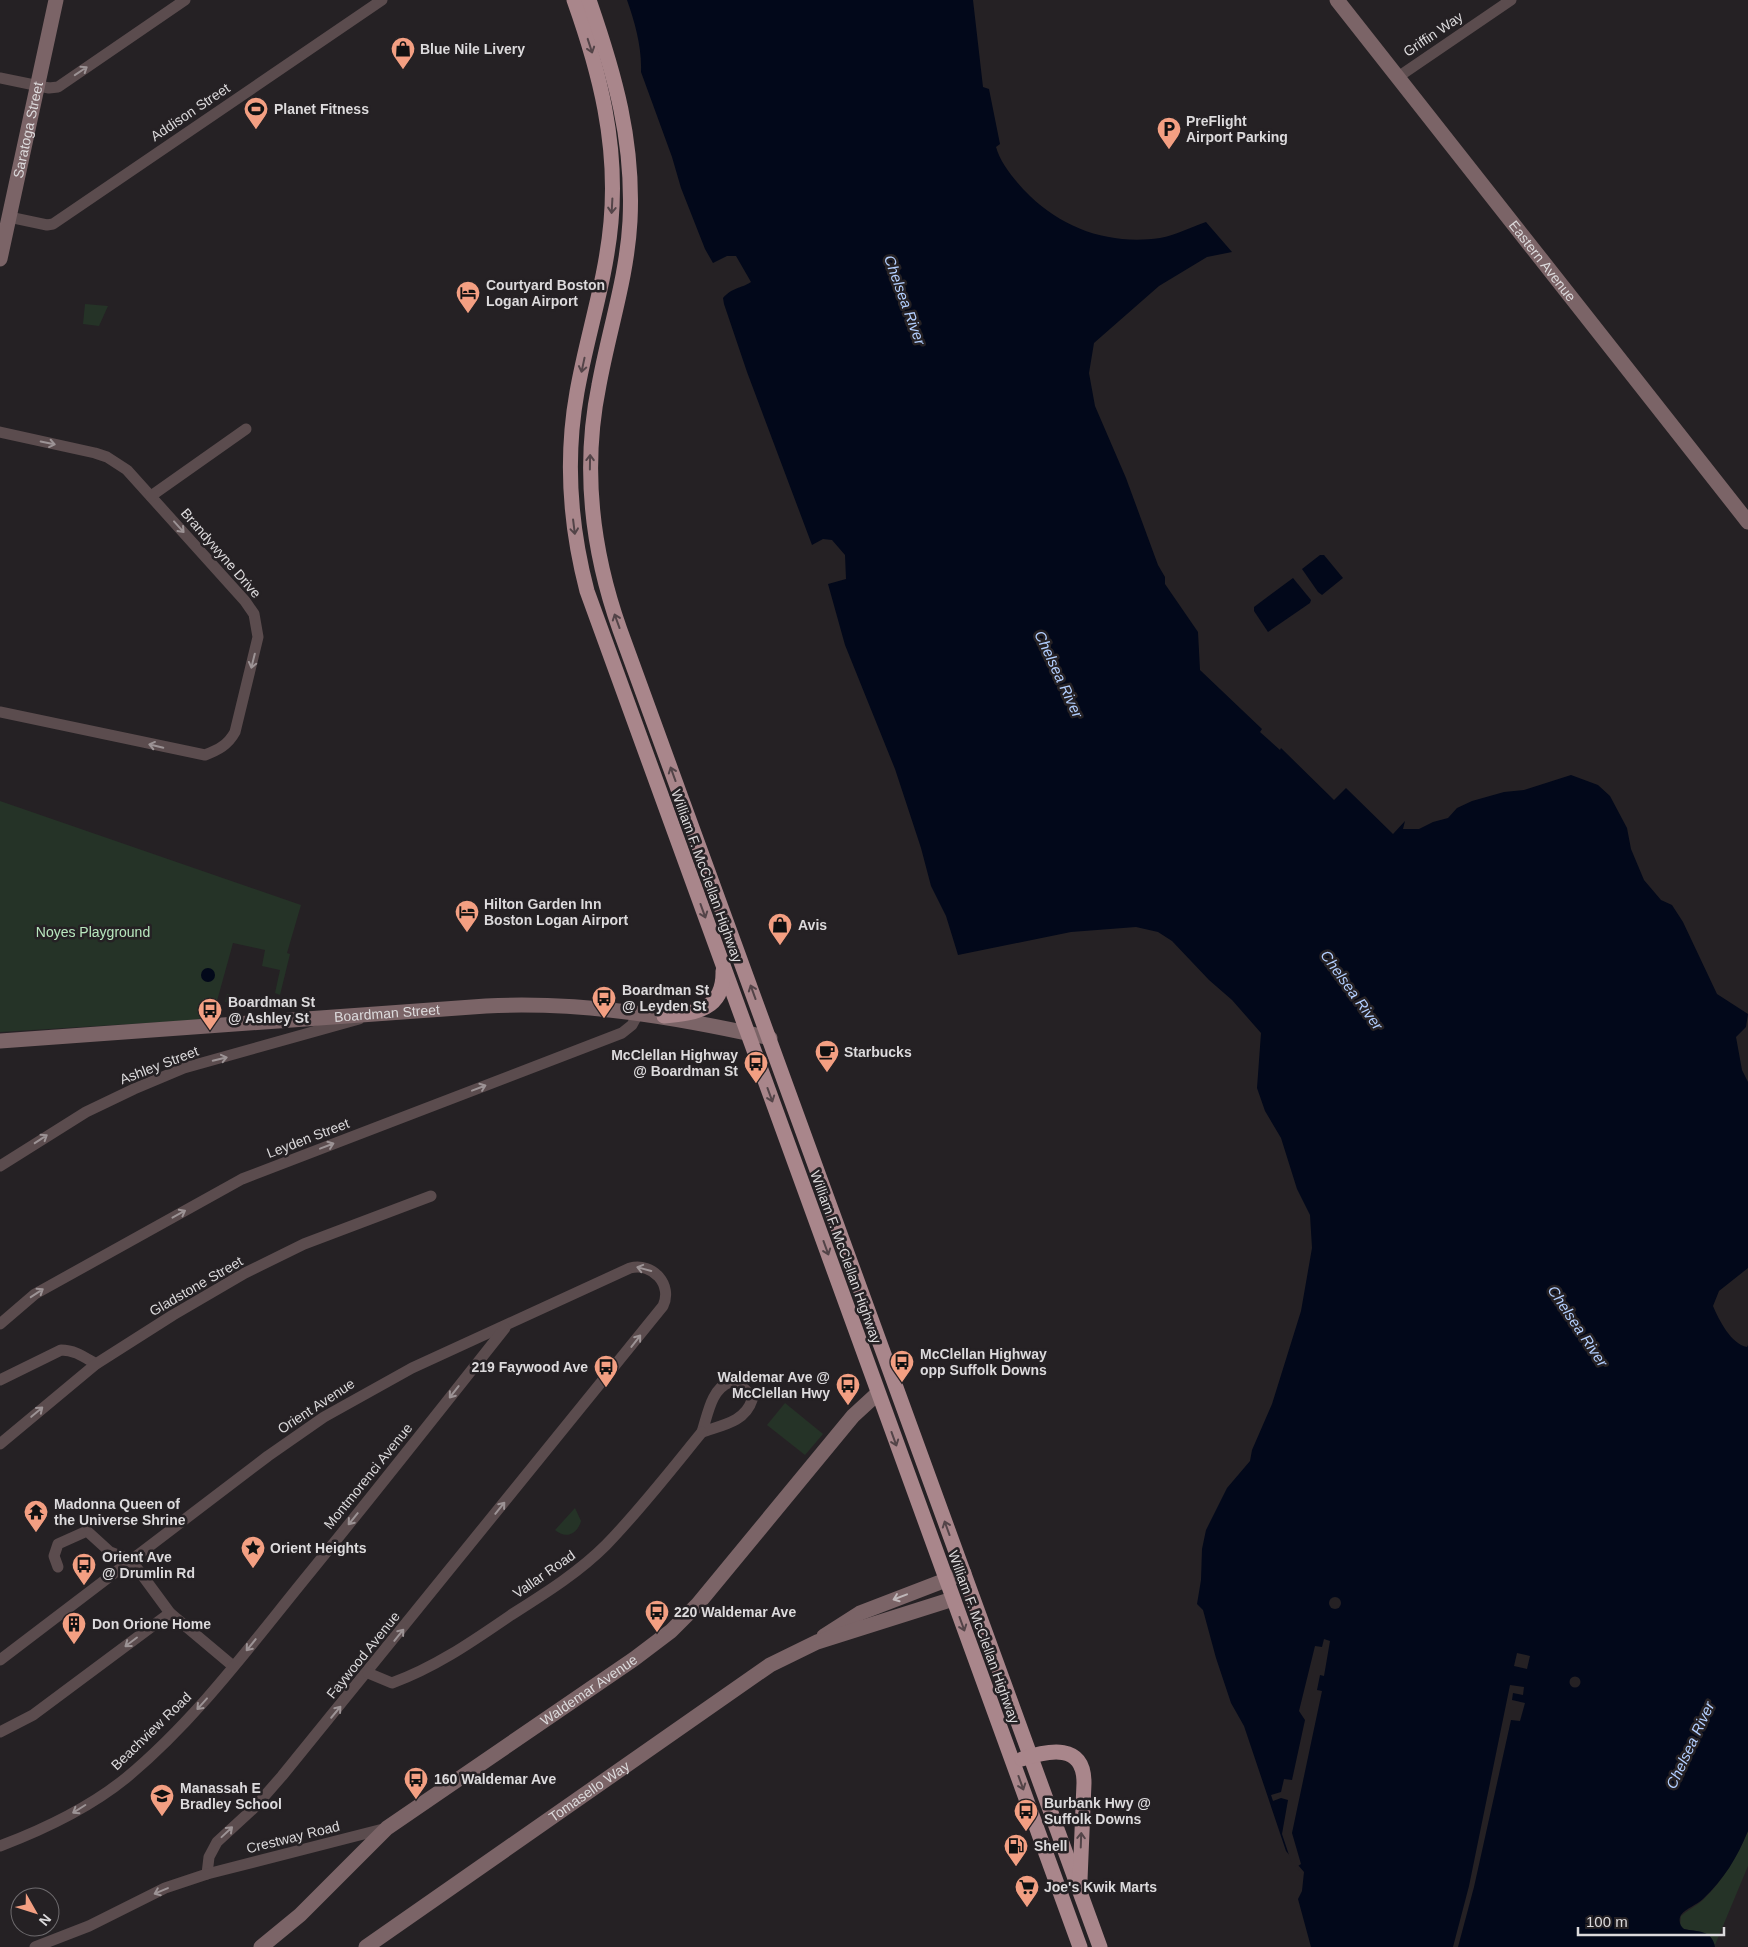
<svg xmlns="http://www.w3.org/2000/svg" width="1748" height="1947" font-family="Arial,sans-serif">
	<style>
		.green { fill: #253327 }
		.water { fill: #02081a }
		.pier { fill: #252124 }
		.lines { fill: none; stroke-linecap: round; stroke-linejoin: round }
		.street { stroke: #5b4c4e; stroke-width: 11 }
		.secondary { stroke: #7b6467; stroke-width: 15 }
		.highway { stroke: #a9868b; stroke-width: 15 }
		.oneway { stroke: #534448 }
		.oneway2 { stroke: #9c9395 }
		.oneway3 { stroke: #bfb7b9 }
		.labels { text-anchor: middle; dominant-baseline: central; stroke-width: 5; stroke-linejoin: round; paint-order: stroke }
		.street-label { font-size: 14px; fill: #dcdadc; stroke: #252124 }
		.poi-label { font-size: 14px; font-weight: bold; fill: #dcdadc; stroke: #252124; text-anchor: start }
		.park-label { font-size: 14px; fill: #b8e7be; stroke: #252124 }
		.water-label { font-size: 15px; font-style: italic; fill: #b3cfff; stroke: #252124 }
	</style>
	<rect width="100%" height="100%" fill="#252124"/>
	<g class="green">
		<path d="M85 304 108 306 99 326 83 324Z"/>
		<path d="M0 801 301 905 287 953 290 954 280 995 275 993 280 970 262 966 265 950 233 943 212 1019 0 1032Z"/>
		<path d="M227 994 242 997 241 1004 225 1002Z"/>
		<path d="M785 1403 823 1434 805 1455 767 1425Z"/>
		<path d="M575 1508 581 1521C577 1535 565 1539 555 1530Z"/>
		<path d="M1748 1831V1866L1715 1945C1708 1931 1697 1932 1684 1929L1680 1926 1681 1916C1688 1910 1696 1906 1703 1900 1722 1882 1738 1855 1748 1831Z"/>
	</g>
	<g class="water">
		<path d="M627 0H973L983 87 989 89 1000 144 996 147C1001 165 1017 183 1030 196 1065 230 1112 245 1160 238 1176 235 1191 227 1206 222L1232 252 1207 257 1159 286 1094 343 1089 373 1095 406 1126 478 1158 565 1165 577V584L1198 632 1200 670 1262 729 1260 732 1280 750 1281 748 1334 800 1346 788 1393 834 1405 821 1403 829H1419L1433 822 1448 818 1457 808 1472 801 1504 792 1524 790 1571 775 1598 785 1610 796 1627 828 1631 849 1644 880 1661 900 1672 905 1683 922 1717 994 1748 1014 1746 1027 1736 1037 1742 1070 1748 1082V1268L1719 1291 1713 1306C1719 1320 1731 1344 1747 1347L1748 1345V1831C1737 1858 1724 1879 1703 1899 1697 1905 1686 1908 1681 1915 1678 1920 1680 1926 1684 1929 1697 1932 1712 1929 1715 1947H1311L1298 1899 1302 1891 1304 1872 1286 1851 1244 1726 1231 1703 1216 1658 1203 1610 1197 1604 1201 1580 1202 1549 1206 1530 1227 1488 1250 1461 1252 1450 1272 1404 1301 1311 1312 1248 1310 1215 1297 1189 1281 1138 1265 1111 1257 1088 1261 1033 1232 1000 1209 980 1172 941 1158 932 1136 927 1071 932 958 955 946 916 931 886 921 848 895 769 845 645 828 584 846 579 845 555 832 540 823 539 812 545 747 372 724 304 723 298C733 287 740 289 751 282L736 256H727L713 263 705 249 681 188 672 157 641 72C642 47 635 23 627 0Z"/>
		<path d="M1320 555H1324L1343 578 1322 595 1318 592 1302 569Z"/>
		<path d="M1293 578 1311 600 1310 603 1268 632 1254 611V607Z"/>
		<circle cx="208" cy="975" r="7"/>
	</g>
	<g class="pier">
		<circle cx="1335" cy="1603" r="6"/>
		<path d="M1324 1639 1330 1641 1324 1676 1320 1675 1317 1690 1322 1691 1292 1833 1301 1864 1298 1866 1300 1872 1291 1861 1282 1834 1288 1800 1281 1798 1273 1801 1271 1795 1281 1792 1284 1779 1292 1780 1305 1720 1299 1711 1315 1646 1322 1647Z"/>
		<path d="M1517 1653 1530 1656 1527 1669 1514 1666Z"/>
		<circle cx="1575" cy="1682" r="5.5"/>
		<path d="M1510 1685 1524 1687 1523 1695 1513 1693 1512 1700 1525 1703 1520 1721 1511 1720 1474 1887 1458 1947H1453L1469 1886Z"/>
	</g>
	<g class="lines">
		<g class="street">
			<path d="M1398 77 1511 0"/>
			<path d="M0 78 49 88 58 87 185 0"/>
			<path d="M9 217 47 225 53 224 382 0"/>
			<path d="M0 432 95 453 107 457 127 470 245 601 254 614 258 637 235 732C228 745 218 750 205 755L0 712"/>
			<path d="M151 496 246 429"/>
			<path d="M0 1166 86 1112 134 1089 184 1068 359 1019"/>
			<path d="M0 1324 35 1294 242 1179 622 1033 632 1025 639 1012"/>
			<path d="M0 1380 61 1350C75 1350 84 1357 96 1364"/>
			<path d="M730 1382C742 1384 747 1390 752 1400 745 1422 722 1425 702 1432 708 1414 711 1389 730 1382Z"/>
			<path d="M0 1444 96 1364 173 1315 245 1273 304 1244 431 1196"/>
			<path d="M58 1567 54 1556 58 1544 87 1531 110 1552 131 1560 170 1613 233 1666"/>
			<path d="M0 1660 268 1456 324 1417 412 1368 630 1268C653 1262 673 1285 663 1306L282 1776 255 1807 217 1842 209 1857 207 1874"/>
			<path d="M368 1673 392 1683C436 1667 473 1641 511 1615 544 1594 578 1573 606 1545 640 1510 671 1470 702 1432"/>
			<path d="M0 1732 33 1715 170 1613"/>
			<path d="M0 1846C45 1829 89 1808 126 1778 198 1718 253 1642 312 1570 377 1490 441 1409 505 1328"/>
			<path d="M35 1947 89 1926 165 1888 207 1874 387 1828"/>
		</g>
		<g class="secondary">
			<path id="s1" d="M1337 0 1748 522"/>
			<path id="s2" d="M0 259 56 0"/>
			<path id="s3" d="M0 1041 486 1006C583 1001 675 1017 770 1038"/>
			<path d="M824 1636 860 1613 964 1573"/>
			<path id="s4" d="M261 1947 300 1915 387 1828 634 1659 671 1631 698 1604 853 1416 878 1393"/>
			<path id="s5" d="M366 1947 770 1665 817 1642 953 1599"/>
		</g>
		<g class="highway">
			<path d="M574 0C600 73 618 144 611 222 606 280 587 335 577 392 565 459 570 526 587 591L1080 1947"/>
			<path d="M589 0C615 75 634 141 630 221 627 277 609 330 599 385 582 468 592 551 620 630L1100 1947"/>
			<path d="M664 1016C696 1013 724 1010 723 971"/>
			<path d="M1022 1759C1049 1750 1084 1743 1084 1783L1080 1880"/>
		</g>
	</g>
	<defs><path id="oneway-shaft" d="M-6 0H5M1.5-3L5.5 0L1.5 3" fill="none" stroke-width="1.6" stroke-linecap="round" stroke-linejoin="round" transform="scale(1.25)"/></defs>
	<g class="oneway">
		<use href="#oneway-shaft" transform="translate(590 46) rotate(72)"/>
		<use href="#oneway-shaft" transform="translate(612 206) rotate(93)"/>
		<use href="#oneway-shaft" transform="translate(583 365) rotate(102)"/>
		<use href="#oneway-shaft" transform="translate(590 462) rotate(-89)"/>
		<use href="#oneway-shaft" transform="translate(574 527) rotate(83)"/>
		<use href="#oneway-shaft" transform="translate(617 621) rotate(-110)"/>
		<use href="#oneway-shaft" transform="translate(673 774) rotate(-110)"/>
		<use href="#oneway-shaft" transform="translate(703 911) rotate(70)"/>
		<use href="#oneway-shaft" transform="translate(753 992) rotate(-110)"/>
		<use href="#oneway-shaft" transform="translate(770 1095) rotate(70)"/>
		<use href="#oneway-shaft" transform="translate(826 1248) rotate(70)"/>
		<use href="#oneway-shaft" transform="translate(894 1439) rotate(70)"/>
		<use href="#oneway-shaft" transform="translate(947 1528) rotate(-110)"/>
		<use href="#oneway-shaft" transform="translate(962 1624) rotate(70)"/>
		<use href="#oneway-shaft" transform="translate(1021 1783) rotate(70)"/>
		<use href="#oneway-shaft" transform="translate(1081 1840) rotate(-88)"/>
	</g>
	<g class="oneway2">
		<use href="#oneway-shaft" transform="translate(81 71) rotate(-34)"/>
		<use href="#oneway-shaft" transform="translate(48 443) rotate(12)"/>
		<use href="#oneway-shaft" transform="translate(179 527) rotate(48)"/>
		<use href="#oneway-shaft" transform="translate(253 661) rotate(104)"/>
		<use href="#oneway-shaft" transform="translate(156 746) rotate(-167)"/>
		<use href="#oneway-shaft" transform="translate(220 1059) rotate(-14)"/>
		<use href="#oneway-shaft" transform="translate(479 1088) rotate(-21)"/>
		<use href="#oneway-shaft" transform="translate(41 1139) rotate(-33)"/>
		<use href="#oneway-shaft" transform="translate(327 1146) rotate(-21)"/>
		<use href="#oneway-shaft" transform="translate(179 1214) rotate(-29)"/>
		<use href="#oneway-shaft" transform="translate(644 1269) rotate(-165)"/>
		<use href="#oneway-shaft" transform="translate(37 1293) rotate(-33)"/>
		<use href="#oneway-shaft" transform="translate(636 1341) rotate(-52)"/>
		<use href="#oneway-shaft" transform="translate(454 1392) rotate(128)"/>
		<use href="#oneway-shaft" transform="translate(37 1412) rotate(-40)"/>
		<use href="#oneway-shaft" transform="translate(500 1508) rotate(-51)"/>
		<use href="#oneway-shaft" transform="translate(353 1519) rotate(129)"/>
		<use href="#oneway-shaft" transform="translate(399 1635) rotate(-51)"/>
		<use href="#oneway-shaft" transform="translate(131 1642) rotate(143)"/>
		<use href="#oneway-shaft" transform="translate(251 1645) rotate(129)"/>
		<use href="#oneway-shaft" transform="translate(202 1704) rotate(132)"/>
		<use href="#oneway-shaft" transform="translate(336 1712) rotate(-50)"/>
		<use href="#oneway-shaft" transform="translate(79 1809) rotate(148)"/>
		<use href="#oneway-shaft" transform="translate(227 1832) rotate(-43)"/>
		<use href="#oneway-shaft" transform="translate(161 1891) rotate(157)"/>
	</g>
	<use class="oneway3" href="#oneway-shaft" transform="translate(900 1597) rotate(159)"/>
	<defs>
		<symbol id="shop-pin" viewBox="-11 -11 22 30"><path d="M0 17L-7.5 6A9.5 9.5 0 1 1 7.5 6Z" fill="#f39f82" stroke="#252124"/><path d="M-5-2.5h2.3a2.7 3.5 0 0 1 5.4 0H5L5.5 6h-11ZM-1.5-2.5h3a1.5 2.3 0 0 0-3 0Z" fill="#111"/></symbol>
		<symbol id="stadium-pin" viewBox="-11 -11 22 30"><path d="M0 17L-7.5 6A9.5 9.5 0 1 1 7.5 6Z" fill="#f39f82" stroke="#252124"/><path d="M0-5a6.5 5 0 1 0 0 10a6.5 5 0 1 0 0-10ZM-3.5-1.8h7v3.6h-7Z" fill="#111"/></symbol>
		<symbol id="parking-pin" viewBox="-11 -11 22 30"><path d="M0 17L-7.5 6A9.5 9.5 0 1 1 7.5 6Z" fill="#f39f82" stroke="#252124"/><path d="M-3.5-5.5H1a3.5 3.5 0 0 1 0 7H-1V5.5H-3.5ZM-1-3.4V-.6H.8a1.4 1.4 0 0 0 0-2.8Z" fill="#111"/></symbol>
		<symbol id="hotel-pin" viewBox="-11 -11 22 30"><path d="M0 17L-7.5 6A9.5 9.5 0 1 1 7.5 6Z" fill="#f39f82" stroke="#252124"/><path d="M-6-4.5h1.5V1H6V5H4.5V3h-9V5H-6ZM-4 0a1.8 1.8 0 1 1 3.6 0ZM.5 0V-2.5h3Q6-2.5 6 0Z" fill="#111"/></symbol>
		<symbol id="bus-pin" viewBox="-11 -11 22 30"><path d="M0 17L-7.5 6A9.5 9.5 0 1 1 7.5 6Z" fill="#f39f82" stroke="#252124"/><path d="M-5-6H5V4H4V6H2V4H-2V6H-4V4H-5ZM-3.5-4V0h7V-4ZM-3.5 1.2v1.5H-2V1.2ZM2 1.2v1.5H3.5V1.2Z" fill="#111"/></symbol>
		<symbol id="cafe-pin" viewBox="-11 -11 22 30"><path d="M0 17L-7.5 6A9.5 9.5 0 1 1 7.5 6Z" fill="#f39f82" stroke="#252124"/><path d="M-5.5-4.5H6V0H3Q3 3.5 0 3.5H-2.5Q-5.5 3.5-5.5 0ZM3-3.2v2h1.7v-2ZM-6 4.5H4V6H-6Z" fill="#111"/></symbol>
		<symbol id="temple-pin" viewBox="-11 -11 22 30"><path d="M0 17L-7.5 6A9.5 9.5 0 1 1 7.5 6Z" fill="#f39f82" stroke="#252124"/><path d="M0-6L5-2H3V0L6.5 2.5H4V6H1.5V3h-3V6H-4V2.5H-6.5L-3 0V-2H-5Z" fill="#111"/></symbol>
		<symbol id="sight-pin" viewBox="-11 -11 22 30"><path d="M0 17L-7.5 6A9.5 9.5 0 1 1 7.5 6Z" fill="#f39f82" stroke="#252124"/><path d="M0-6L1.8-2.2L6-1.7L2.9 1.2L3.7 5.4L0 3.3L-3.7 5.4L-2.9 1.2L-6-1.7L-1.8-2.2Z" fill="#111"/></symbol>
		<symbol id="building-pin" viewBox="-11 -11 22 30"><path d="M0 17L-7.5 6A9.5 9.5 0 1 1 7.5 6Z" fill="#f39f82" stroke="#252124"/><path d="M-4-6H4V6H1V3H-1V6H-4ZM-2.5-4.3h1.7v1.8h-1.7ZM.8-4.3h1.7v1.8H.8ZM-2.5-1h1.7V.8h-1.7ZM.8-1h1.7V.8H.8Z" fill="#111"/></symbol>
		<symbol id="school-pin" viewBox="-11 -11 22 30"><path d="M0 17L-7.5 6A9.5 9.5 0 1 1 7.5 6Z" fill="#f39f82" stroke="#252124"/><path d="M0-5L7-2L0 1L-7-2ZM-4 1L0 2.5L4 1V4Q0 6-4 4Z" fill="#111"/></symbol>
		<symbol id="fuel-pin" viewBox="-11 -11 22 30"><path d="M0 17L-7.5 6A9.5 9.5 0 1 1 7.5 6Z" fill="#f39f82" stroke="#252124"/><path d="M-5.5-6h7V0h2V4h1.3V-2.5L3-4.5l.8-.8L6-3V5H2.5V1h-1V6h-7ZM-4.2-4.7v3.2H.2V-4.7Z" fill="#111"/></symbol>
		<symbol id="supermarket-pin" viewBox="-11 -11 22 30"><path d="M0 17L-7.5 6A9.5 9.5 0 1 1 7.5 6Z" fill="#f39f82" stroke="#252124"/><path d="M-6-5.5h2.5l.6 2H6L4.5 2H-2.5L-4.4-4H-6ZM-1.5 3.2a1.3 1.3 0 1 0 .1 0ZM3 3.2a1.3 1.3 0 1 0 .1 0Z" fill="#111"/></symbol>
	</defs>
	<g fill-rule="evenodd">
		<use href="#shop-pin" x="389" y="35" width="28" height="38"/>
		<use href="#stadium-pin" x="242" y="95" width="28" height="38"/>
		<use href="#parking-pin" x="1155" y="115" width="28" height="38"/>
		<use href="#hotel-pin" x="454" y="279" width="28" height="38"/>
		<use href="#hotel-pin" x="453" y="898" width="28" height="38"/>
		<use href="#shop-pin" x="766" y="911" width="28" height="38"/>
		<use href="#bus-pin" x="590" y="984" width="28" height="38"/>
		<use href="#bus-pin" x="196" y="996" width="28" height="38"/>
		<use href="#cafe-pin" x="813" y="1038" width="28" height="38"/>
		<use href="#bus-pin" x="742" y="1049" width="28" height="38"/>
		<use href="#bus-pin" x="888" y="1348" width="28" height="38"/>
		<use href="#bus-pin" x="592" y="1353" width="28" height="38"/>
		<use href="#bus-pin" x="834" y="1371" width="28" height="38"/>
		<use href="#temple-pin" x="22" y="1498" width="28" height="38"/>
		<use href="#sight-pin" x="239" y="1534" width="28" height="38"/>
		<use href="#bus-pin" x="70" y="1551" width="28" height="38"/>
		<use href="#bus-pin" x="643" y="1598" width="28" height="38"/>
		<use href="#building-pin" x="60" y="1610" width="28" height="38"/>
		<use href="#bus-pin" x="402" y="1765" width="28" height="38"/>
		<use href="#school-pin" x="148" y="1782" width="28" height="38"/>
		<use href="#bus-pin" x="1012" y="1797" width="28" height="38"/>
		<use href="#fuel-pin" x="1002" y="1832" width="28" height="38"/>
		<use href="#supermarket-pin" x="1013" y="1873" width="28" height="38"/>
	</g>
	<g class="labels">
		<g class="street-label">
			<text transform="translate(1433 34) rotate(-34)">Griffin Way</text>
			<text transform="translate(190 112) rotate(-34)">Addison Street</text>
			<text stroke="none"><textPath href="#s2" startOffset="132">Saratoga Street</textPath></text>
			<text stroke="none"><textPath href="#s1" startOffset="332">Eastern Avenue</textPath></text>
			<text transform="translate(221 553) rotate(49)">Brandywyne Drive</text>
			<text transform="translate(707 876) rotate(70)">William F. McClellan Highway</text>
			<text stroke="none"><textPath href="#s3" startOffset="388">Boardman Street</textPath></text>
			<text transform="translate(159 1065) rotate(-21)">Ashley Street</text>
			<text transform="translate(308 1138) rotate(-21)">Leyden Street</text>
			<text transform="translate(846 1257) rotate(70)">William F. McClellan Highway</text>
			<text transform="translate(196 1286) rotate(-30)">Gladstone Street</text>
			<text transform="translate(316 1406) rotate(-33)">Orient Avenue</text>
			<text transform="translate(368 1476) rotate(-51)">Montmorenci Avenue</text>
			<text transform="translate(544 1574) rotate(-35)">Vallar Road</text>
			<text transform="translate(984 1637) rotate(70)">William F. McClellan Highway</text>
			<text transform="translate(363 1655) rotate(-51)">Faywood Avenue</text>
			<text stroke="none"><textPath href="#s4" startOffset="418">Waldemar Avenue</textPath></text>
			<text transform="translate(151 1731) rotate(-44)">Beachview Road</text>
			<text stroke="none"><textPath href="#s5" startOffset="272">Tomasello Way</textPath></text>
			<text transform="translate(293 1837) rotate(-14)">Crestway Road</text>
		</g>
		<g class="poi-label">
			<text x="420" y="49">Blue Nile Livery</text>
			<text x="274" y="109">Planet Fitness</text>
			<text x="1186" y="121">PreFlight<tspan x="1186" dy="16">Airport Parking</tspan></text>
			<text x="486" y="285">Courtyard Boston<tspan x="486" dy="16">Logan Airport</tspan></text>
			<text x="484" y="904">Hilton Garden Inn<tspan x="484" dy="16">Boston Logan Airport</tspan></text>
			<text x="798" y="925">Avis</text>
			<text x="622" y="990">Boardman St<tspan x="622" dy="16">@ Leyden St</tspan></text>
			<text x="228" y="1002">Boardman St<tspan x="228" dy="16">@ Ashley St</tspan></text>
			<text x="844" y="1052">Starbucks</text>
			<text x="738" y="1055" text-anchor="end">McClellan Highway<tspan x="738" dy="16">@ Boardman St</tspan></text>
			<text x="920" y="1354">McClellan Highway<tspan x="920" dy="16">opp Suffolk Downs</tspan></text>
			<text x="588" y="1367" text-anchor="end">219 Faywood Ave</text>
			<text x="830" y="1377" text-anchor="end">Waldemar Ave @<tspan x="830" dy="16">McClellan Hwy</tspan></text>
			<text x="54" y="1504">Madonna Queen of<tspan x="54" dy="16">the Universe Shrine</tspan></text>
			<text x="270" y="1548">Orient Heights</text>
			<text x="102" y="1557">Orient Ave<tspan x="102" dy="16">@ Drumlin Rd</tspan></text>
			<text x="674" y="1612">220 Waldemar Ave</text>
			<text x="92" y="1624">Don Orione Home</text>
			<text x="434" y="1779">160 Waldemar Ave</text>
			<text x="180" y="1788">Manassah E<tspan x="180" dy="16">Bradley School</tspan></text>
			<text x="1044" y="1803">Burbank Hwy @<tspan x="1044" dy="16">Suffolk Downs</tspan></text>
			<text x="1034" y="1846">Shell</text>
			<text x="1044" y="1887">Joe's Kwik Marts</text>
		</g>
		<g class="park-label">
			<text x="93" y="932">Noyes Playground</text>
		</g>
		<g class="water-label">
			<text transform="translate(905 300) rotate(70)">Chelsea River</text>
			<text transform="translate(1059 674) rotate(65)">Chelsea River</text>
			<text transform="translate(1352 990) rotate(54)">Chelsea River</text>
			<text transform="translate(1578 1326) rotate(56)">Chelsea River</text>
			<text transform="translate(1690 1745) rotate(-65)">Chelsea River</text>
		</g>
	</g>
	<g transform="translate(35 1912) rotate(129)"><circle r="24" fill="#252124" stroke="#6e6b6e"/>
	<path d="M0-4L9 19L0 12L-9 19Z" fill="#f39f82"/>
	<text y="-8" font-size="14" font-weight="bold" text-anchor="middle" fill="#dcdadc">N</text>
	</g>
	<path d="M1578 1927v8h146v-8" fill="none" stroke="#dcdadc" stroke-width="2.5"/>
	<text x="1586" y="1927" font-size="15" fill="#dcdadc" stroke="#252124" stroke-width="4" paint-order="stroke">100 m</text>
</svg>
